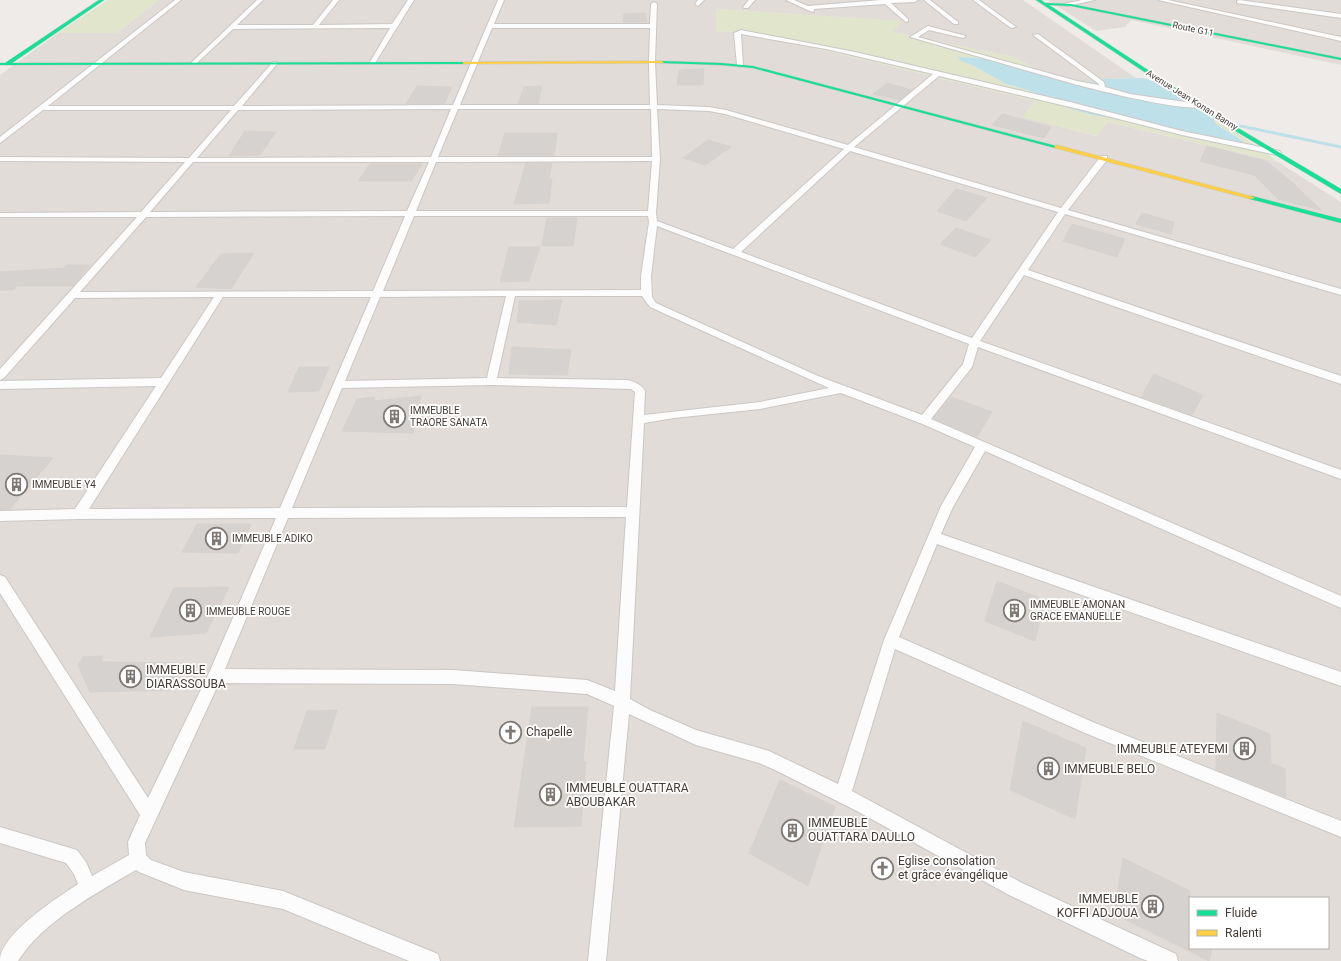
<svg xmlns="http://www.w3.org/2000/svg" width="1341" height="961" font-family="Roboto,sans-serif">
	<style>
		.residential { fill: #e1dcd7; fill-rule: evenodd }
		.green { fill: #e1e5cc }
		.water { fill: #bee0e8 }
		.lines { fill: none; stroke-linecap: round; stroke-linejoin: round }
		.stream { stroke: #bee0e8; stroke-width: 3 }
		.building { fill: #d6d2d0; stroke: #d6d2cf }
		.street-casing { stroke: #cac7c5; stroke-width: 2 }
		.fast-casing { stroke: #cec8c2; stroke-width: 1 }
		.slow-casing { stroke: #cec8c2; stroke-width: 1 }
		.street { fill: #fcfcfc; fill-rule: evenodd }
		.fast { fill: #16e098; fill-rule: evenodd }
		.slow { fill: #ffcf43; fill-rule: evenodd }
		.labels { text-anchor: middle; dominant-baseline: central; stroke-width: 3.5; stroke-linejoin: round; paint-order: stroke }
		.far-street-label { font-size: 9px; fill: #433b36; stroke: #fff }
		.poi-label { font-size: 10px; fill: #433b36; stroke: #fff; text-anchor: start }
		.near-poi-label { font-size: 12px; fill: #433b36; stroke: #fff; text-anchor: start }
	</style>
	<rect width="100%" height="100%" fill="#eeebe9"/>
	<g class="residential">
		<path d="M159 0H1023L1136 78 1104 79 1090 82 1073 81 1051 77 1014 57 892 32 901 21 716 9V32L743 31 1035 101 1023 117 1096 136 1107 122 1278 162 1341 202V961H0V75L58 33H116ZM1190 898H1328V948H1190Z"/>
		<path d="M1048 0H1341V65L1131 20 1125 27 1096 31Z"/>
	</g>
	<g class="green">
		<path d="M108 0H159L116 33H58Z"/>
		<path d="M716 9 902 21 893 32 1014 57 1051 77 1011 67 981 58 959 57 961 61 974 66 1006 84 1028 90 1071 109 1097 116 1142 121 1189 137 1220 143 1243 140 1216 124 1212 115 1278 162 1107 122 1097 136 1022 117 1035 101 743 31 716 32Z"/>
	</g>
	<path class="water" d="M958 57 981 58 1011 67 1073 81 1090 82 1104 79 1143 78 1161 84 1212 115 1216 124 1243 141V144L1220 143 1189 137 1142 121 1097 116 1071 109 1028 90 1006 84 974 66 961 61Z"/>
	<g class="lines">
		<path class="stream" d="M1231 124 1341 147"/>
	</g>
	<g class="building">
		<path d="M645 13 647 22H623L624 14Z"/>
		<path d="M704 69 703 85H677L679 70Z"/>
		<path d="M887 83 912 90 899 100 873 94Z"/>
		<path d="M417 86 452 87 444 104H406Z"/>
		<path d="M542 86 538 104H518L524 87Z"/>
		<path d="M1002 114 1051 127 1044 138 992 125Z"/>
		<path d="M245 131 276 132 260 155 229 156Z"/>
		<path d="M505 133H557L554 156H498Z"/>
		<path d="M708 140 731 147 705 165 683 158Z"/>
		<path d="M1207 146 1266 161 1294 184 1321 210 1278 199 1254 175 1200 161Z"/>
		<path d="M526 163H552L549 179H552L549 203 514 204Z"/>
		<path d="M370 164H422L411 181H358Z"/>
		<path d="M956 189 987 198 966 221 937 211Z"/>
		<path d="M1142 213 1174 222 1171 234 1136 224Z"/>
		<path d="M547 218H577L573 246H542Z"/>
		<path d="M1072 224 1125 239 1117 257 1063 241Z"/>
		<path d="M956 228 991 240 975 257 940 244Z"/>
		<path d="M509 247H540L529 281 500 282Z"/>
		<path d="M254 253 231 289 196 287 221 254Z"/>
		<path d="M66 265H90L73 286H17L14 290H0V272L64 268Z"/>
		<path d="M562 300 556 325 517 322 519 301Z"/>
		<path d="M512 347 571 350 567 375 509 374Z"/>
		<path d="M299 367H329L319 391 288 392Z"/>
		<path d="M1154 374 1203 395 1192 415 1141 397Z"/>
		<path d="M421 396 413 433 342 431 357 399 375 397 374 401Z"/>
		<path d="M951 397 992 412 977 437 933 418Z"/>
		<path d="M0 455 53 458 10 509 0 510Z"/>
		<path d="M197 524H251L238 553 182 552Z"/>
		<path d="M997 581 1045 600 1035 641 985 621Z"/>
		<path d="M229 587 206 633 150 637 174 588Z"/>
		<path d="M103 656 101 662 184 663 171 690 90 692 78 665 83 657Z"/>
		<path d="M532 707H588L583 762 586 761 581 826 514 827Z"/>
		<path d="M337 710 325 749H294L307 711Z"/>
		<path d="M1217 713 1270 734 1271 763 1285 769 1286 797 1216 770Z"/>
		<path d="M1023 721 1086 748 1075 819 1010 790Z"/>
		<path d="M780 780 835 807 808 886 749 853Z"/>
		<path d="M1123 858 1190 891V948H1212L1209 961 1114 914Z"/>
	</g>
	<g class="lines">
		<defs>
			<g id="street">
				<path d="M175 0H181L48 106H234L273 62H277V64L242 106 453 105 498 0H504L494 24H650L651 4 654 2 657 4 655 62 657 105 709 107 726 110 848 145 933 74 826 49 741 34 743 65 740 67 737 65 734 33 741 30 855 52 1074 103 1182 131 1280 151 1281 153 1277 155 1182 135 1087 111 939 76 854 147 1061 208 1101 156H1107V160L1068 210 1341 289V295L1065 214 1028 270 1341 376V384L1287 366 1024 275 980 341 1341 470V479L978 347 972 367 931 419 1341 596V608L985 451 953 507 941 534 1341 672V686L937 544 899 637 1095 723 1341 821V837L1085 733 895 649 852 791 1022 883 1176 954 1178 961H1148L1140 958 1009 895 855 810 773 769 759 763 696 745 629 714 606 961H588L614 706 587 694 453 684 219 683 145 843 146 855 151 860 184 872 283 891 438 954 440 961H409L283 909 184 890 139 872 136 870C97 893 43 921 18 961H0C0 934 57 898 78 884L74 874 66 863 0 843V827L77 850 86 862 92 876 129 855 128 842 140 815 0 593V575L5 577 148 798 209 673 276 518 79 519 0 521V511L75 509 156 386 0 389V381L161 378 214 297 75 298 4 378 0 380V369L137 217H0V213L141 212 185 162 0 161V157L189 158 231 110H43L0 143V137ZM492 28H650L649 62 650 105H460ZM451 109 431 157 197 158 238 110ZM458 109H651L652 157H438ZM657 109 709 111 725 114 844 149 733 249 657 221 656 213 660 159ZM850 151 1058 212 972 338 741 252ZM652 161 648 211H416L436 162ZM193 162H429L407 211 150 212ZM405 216 373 291 80 292 146 217ZM414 216H648L649 222 641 276V290L383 291ZM657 226 969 344 963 364 922 415 818 376 656 303 652 297 651 276ZM506 296 487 378 345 381 380 297ZM515 296H642L650 307 829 388 760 402 644 415 645 391C641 384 635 382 627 380L497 378ZM223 297H371L280 508 89 509ZM491 385 631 389 635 392 627 507 292 508 342 388ZM841 393 920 423 975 447 941 506 884 640 838 784 769 751 696 730 650 710 630 699 644 423 674 418 760 409ZM626 517 615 691 587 680 453 670 225 669 288 518Z"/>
				<path d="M257 0H263L237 25H313L333 0H339L319 25 392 24 408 0H414L375 63 370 62 390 28 233 29 196 64H192V62Z"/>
				<path d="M698 0H704L698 6 695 4Z"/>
				<path d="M749 0H755L748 8H744L743 7Z"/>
				<path d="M786 0H794L808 6 881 0H918L915 2 891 3 908 19V21L906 22 885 4 814 9V11L812 12Z"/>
				<path d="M924 0H930L958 22V24H954Z"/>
				<path d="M973 0H979L1016 27 1011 28Z"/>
				<path d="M1082 0H1095L1067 6 1064 4Z"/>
				<path d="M1158 0H1168L1341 37V41Z"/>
				<path d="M1239 0 1341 14V18L1237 3V1Z"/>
				<path d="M928 26 966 36 963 38 929 30 918 37 1077 81 1099 85V84L1033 35 1038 34 1104 82 1105 87 1130 94 1199 104 1202 106C1192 114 1092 89 1074 84L910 37Z"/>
			</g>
			<g id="fast">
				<path d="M99 0H104L12 63 464 62 466 63 464 64 0 65V63H5Z"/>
				<path d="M1036 0H1041L1045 3 1071 4 1341 58V60L1071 6 1049 5 1221 118 1341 189V194L1217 120Z"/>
				<path d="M662 61 721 63 753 66 1060 147 1055 148 753 68 721 65 660 63Z"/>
				<path d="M1252 196 1341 219V223L1250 199 1249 198Z"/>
			</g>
			<g id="slow">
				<path d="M662 61 664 63 464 64 462 63 464 62Z"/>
				<path d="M1057 145 1254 197 1255 198 1250 199 1055 148 1054 147Z"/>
			</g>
		</defs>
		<use href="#street" class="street-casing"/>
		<use href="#fast" class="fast-casing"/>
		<use href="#slow" class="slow-casing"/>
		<use href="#street" class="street"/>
		<use href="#fast" class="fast"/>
		<use href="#slow" class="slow"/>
	</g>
	<defs>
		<symbol id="building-ring" viewBox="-11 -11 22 22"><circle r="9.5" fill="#fff" stroke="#7f7975" stroke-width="1.5"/><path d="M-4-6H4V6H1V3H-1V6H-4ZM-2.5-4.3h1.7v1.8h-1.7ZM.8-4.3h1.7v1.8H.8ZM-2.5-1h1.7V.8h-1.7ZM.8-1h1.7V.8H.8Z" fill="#7f7975"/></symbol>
		<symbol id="church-ring" viewBox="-11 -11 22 22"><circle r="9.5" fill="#fff" stroke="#7f7975" stroke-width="1.5"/><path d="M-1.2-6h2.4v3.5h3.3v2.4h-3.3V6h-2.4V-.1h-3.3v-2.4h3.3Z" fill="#7f7975"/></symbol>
	</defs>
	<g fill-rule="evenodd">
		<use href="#building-ring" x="382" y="404" width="25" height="25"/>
		<use href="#building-ring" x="4" y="472" width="25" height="25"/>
		<use href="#building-ring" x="204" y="526" width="25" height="25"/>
		<use href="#building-ring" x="1002" y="598" width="25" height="25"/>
		<use href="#building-ring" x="178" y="598" width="25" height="25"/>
		<use href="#building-ring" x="118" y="664" width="25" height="25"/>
		<use href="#church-ring" x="498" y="720" width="25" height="25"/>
		<use href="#building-ring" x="1232" y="736" width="25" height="25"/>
		<use href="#building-ring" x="1036" y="756" width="25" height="25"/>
		<use href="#building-ring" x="538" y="782" width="25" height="25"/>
		<use href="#building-ring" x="780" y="818" width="25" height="25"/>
		<use href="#church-ring" x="870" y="856" width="25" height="25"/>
		<use href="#building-ring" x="1140" y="894" width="25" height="25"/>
	</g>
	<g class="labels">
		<g class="far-street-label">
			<text transform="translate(1193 29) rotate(12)">Route G11</text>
			<text transform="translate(1192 100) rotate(32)">Avenue Jean Konan Banny</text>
		</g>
		<g class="poi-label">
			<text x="410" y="410">IMMEUBLE<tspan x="410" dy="12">TRAORE SANATA</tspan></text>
			<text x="32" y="484">IMMEUBLE Y4</text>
			<text x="232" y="538">IMMEUBLE ADIKO</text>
			<text x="1030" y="604">IMMEUBLE AMONAN<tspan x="1030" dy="12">GRACE EMANUELLE</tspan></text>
			<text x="206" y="611">IMMEUBLE ROUGE</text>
		</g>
		<g class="near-poi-label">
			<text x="146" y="670">IMMEUBLE<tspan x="146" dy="14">DIARASSOUBA</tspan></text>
			<text x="526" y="732">Chapelle</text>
			<text x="1228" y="749" text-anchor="end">IMMEUBLE ATEYEMI</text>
			<text x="1064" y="769">IMMEUBLE BELO</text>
			<text x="566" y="788">IMMEUBLE OUATTARA<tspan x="566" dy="14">ABOUBAKAR</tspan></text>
			<text x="808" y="823">IMMEUBLE<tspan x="808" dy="14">OUATTARA DAULLO</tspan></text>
			<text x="898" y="861">Eglise consolation<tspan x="898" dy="14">et grâce évangélique</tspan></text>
			<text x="1138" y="899" text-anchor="end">IMMEUBLE<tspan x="1138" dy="14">KOFFI ADJOUA</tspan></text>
		</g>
	</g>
	<rect x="1189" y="897" width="140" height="52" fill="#ffffff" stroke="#b4b1af"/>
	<rect x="1197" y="910" width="20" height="6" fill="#16e098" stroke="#b4b1af"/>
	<text x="1225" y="917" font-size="12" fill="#433b36">Fluide</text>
	<rect x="1197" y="930" width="20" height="6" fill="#ffcf43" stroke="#b4b1af"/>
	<text x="1225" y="937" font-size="12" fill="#433b36">Ralenti</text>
</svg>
